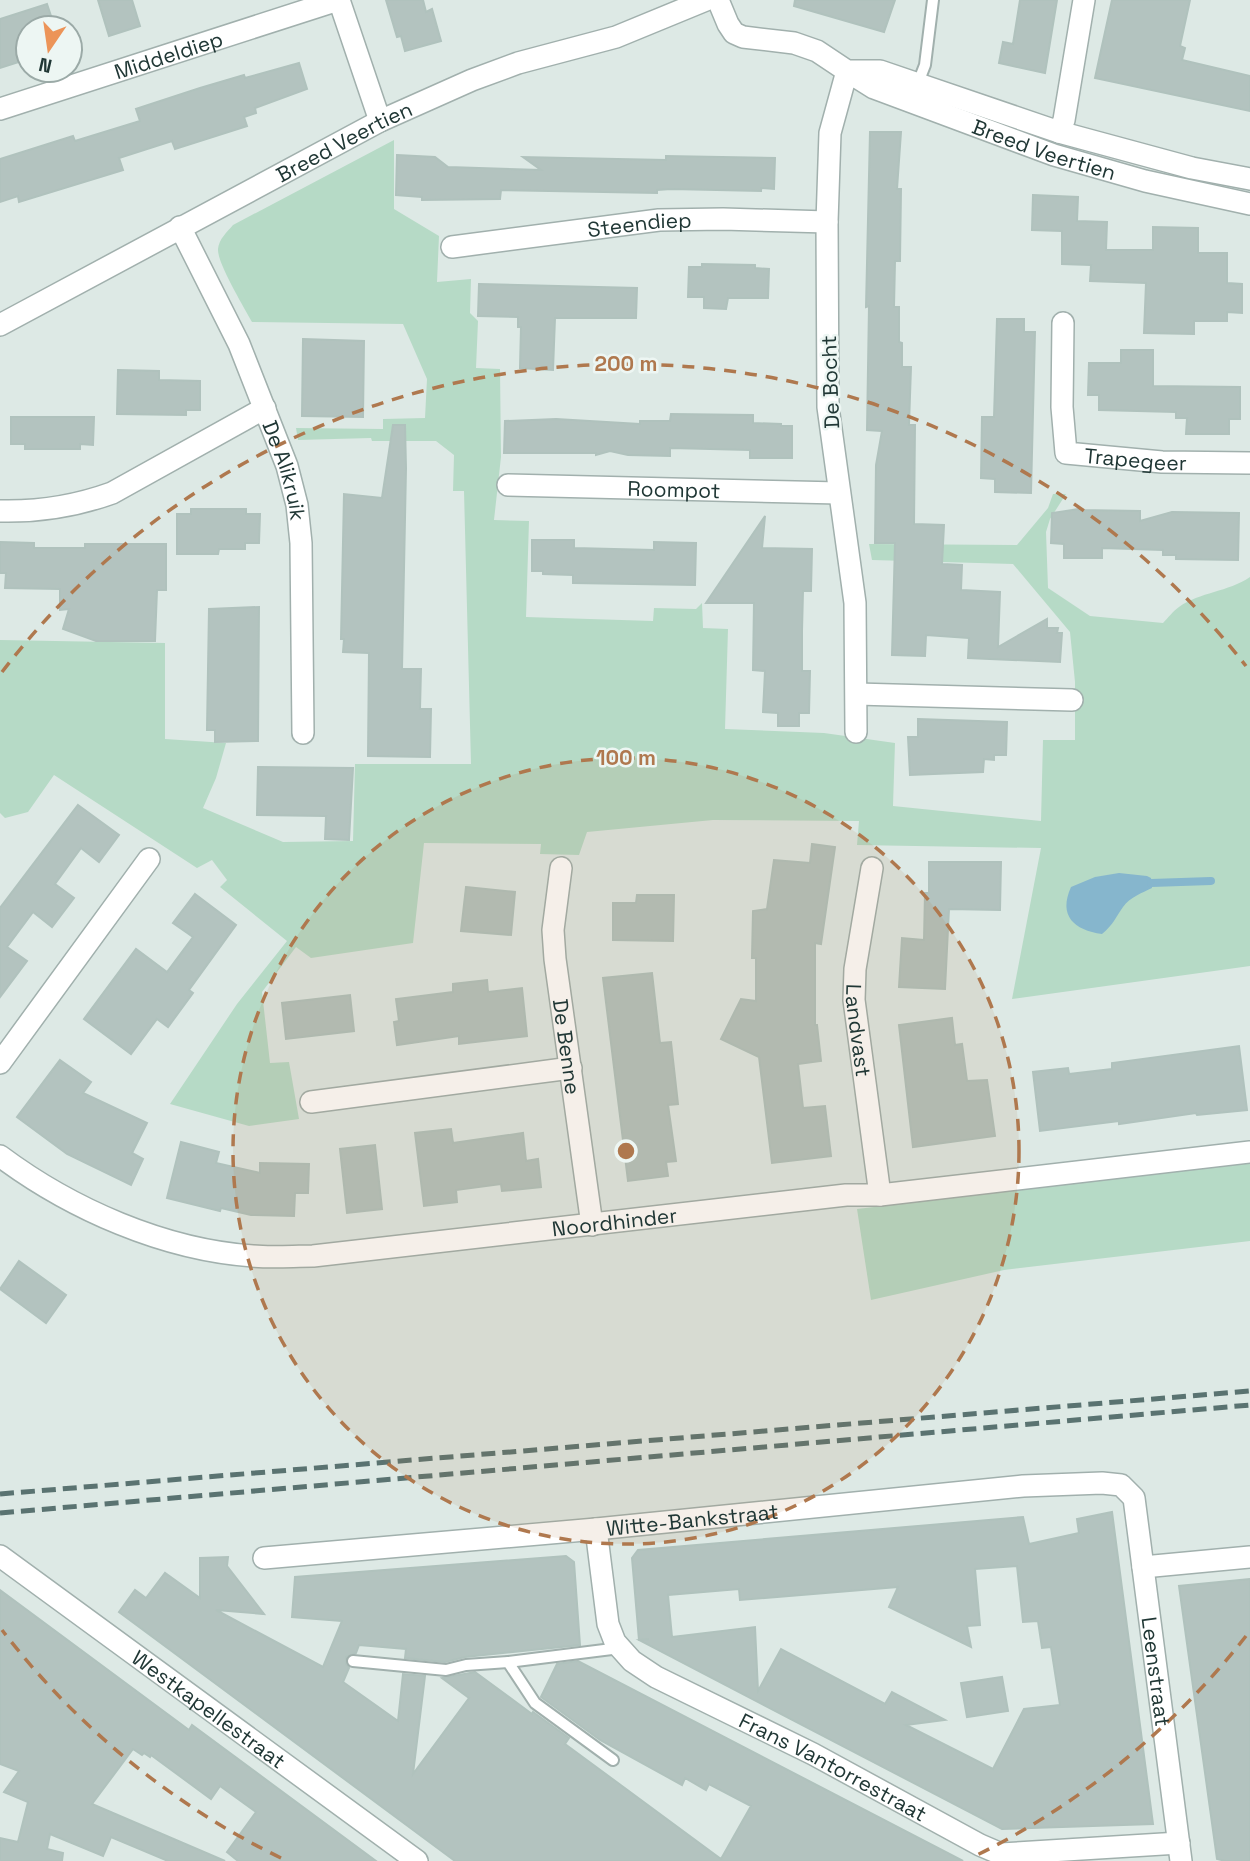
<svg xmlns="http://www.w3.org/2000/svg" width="1250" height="1861" font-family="'Space Grotesk',sans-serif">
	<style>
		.green { fill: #b6dac6 }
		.water { fill: #86b6cd }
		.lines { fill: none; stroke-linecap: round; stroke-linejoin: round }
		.stream { stroke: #86b6cd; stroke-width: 8 }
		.building { fill: #b3c3bf; stroke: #b0c2bd; stroke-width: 2; fill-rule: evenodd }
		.service-casing { stroke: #a1b0ad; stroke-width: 14 }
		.minor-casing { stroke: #a1b0ad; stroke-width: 24 }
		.tertiary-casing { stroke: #a1b0ad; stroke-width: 24 }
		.service { stroke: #fff; stroke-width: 10 }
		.minor { stroke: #fff; stroke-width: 21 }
		.tertiary { stroke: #fff; stroke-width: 21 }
		.rail { stroke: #5a7371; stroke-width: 5; stroke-dasharray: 14 7; stroke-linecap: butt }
		.ring { fill: none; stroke: #af784e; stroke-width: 3.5; stroke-dasharray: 12 9 }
		.labels { text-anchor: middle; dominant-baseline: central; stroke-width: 5; stroke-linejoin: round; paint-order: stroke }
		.street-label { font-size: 21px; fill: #203735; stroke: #edf6f3 }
		.centre { fill: #af784e; stroke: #edf6f3; stroke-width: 3.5 }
		.ring-label { font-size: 21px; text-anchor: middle; font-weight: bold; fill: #af784e; stroke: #edf6f3; stroke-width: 5; stroke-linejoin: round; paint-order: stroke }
	</style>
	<rect width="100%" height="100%" fill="#dde9e5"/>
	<g class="green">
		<path d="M394 140V209L439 236 437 282 471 279 470 313 478 321 476 368 500 369 501 457 494 520 529 521 526 617 653 621 654 608 696 609 702 603 703 628 728 629 725 729 824 733 895 743 893 806 1041 821 1043 740H1075V682L1070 632 1013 564 872 560 869 544 1017 545 1048 508 1053 494H1066L1050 519 1046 532 1048 588 1090 616 1163 623C1168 618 1173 611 1179 607 1200 592 1228 592 1250 577V966L1012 999 1041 848 857 845 859 821 713 820 587 832 579 855 540 854 541 844 424 843 413 943 311 958 296 947 262 992 270 1063 289 1062 299 1119 249 1126 170 1104 237 1004 287 941 220 887 227 880 212 860 197 868 54 775 28 812 5 818 0 813V640L165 643V739L226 743 216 778 203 808 283 842 353 841 355 764H471L464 491H453L454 455 436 441H372L371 438 298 440 296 428 383 429V419L425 418 427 379 403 324 252 322C244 307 217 263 218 249 219 239 227 232 233 225Z"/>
		<path d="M1250 1163V1241L1004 1270 871 1300 857 1209Z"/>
	</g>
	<path class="water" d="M1119 873 1147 876 1151 878 1152 888C1142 893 1130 897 1123 907 1115 918 1114 924 1102 934 1074 930 1058 916 1071 887L1095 877Z"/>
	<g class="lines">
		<path class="stream" d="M1151 883 1211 881"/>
	</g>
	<g class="building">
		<path d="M98 0H132L140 26 109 36Z"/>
		<path d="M386 0H423L426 12 432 9 441 41 405 51 401 36 397 37Z"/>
		<path d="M795 0H895L884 32 794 6Z"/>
		<path d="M1020 0H1057L1045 73 999 63 1003 42 1013 44Z"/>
		<path d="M1112 0H1190L1180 46 1185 48 1182 60 1250 76V111L1095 78Z"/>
		<path d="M47 4 55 28H28V59L0 68V19Z"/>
		<path d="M299 63 307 89 255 108 256 113 244 117 247 126 175 149 172 141 119 158 123 170 19 202 18 196 0 202V159L73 136 75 141 140 121 136 109 200 88 244 75 245 78Z"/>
		<path d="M870 132H901L897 189H901L900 261H895L894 307H899V342L902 343V367H911L909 425H915L914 524 944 525 942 564 962 565 961 590 1000 592 998 647 1047 619V628H1058L1057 633H1062L1060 662 968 658 969 638 926 635 925 656 892 655 895 543H875L876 465 882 431 867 430 869 306 866 307Z"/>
		<path d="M397 155 435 157 448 167 541 170 523 157 666 160V156L775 158 774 189 761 188V191L671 189 657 190V193L501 190 500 199 422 200V197L396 195Z"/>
		<path d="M1033 195 1078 197 1077 221 1107 222 1106 250H1153V227L1198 228V253H1227V283L1242 284V313L1227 312V321H1194V334L1144 333 1146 283 1090 281 1091 265 1062 264V231L1032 230Z"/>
		<path d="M702 264 755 265V268L769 269 768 298H728L726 309 704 308V297H688L689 267H702Z"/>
		<path d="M479 284 637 288 636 318H555L553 370 520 368 521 327H518V317L478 316Z"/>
		<path d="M997 319H1024V332H1035L1031 493 995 492V479L981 478 982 417H994Z"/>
		<path d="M303 339 364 341 363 417 302 416Z"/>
		<path d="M1121 350H1153V386L1240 387V419H1229V434H1186L1187 418H1176V412L1099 410V395H1088L1089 363H1121Z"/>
		<path d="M118 370 159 371V380L200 381V410H186V415L117 414Z"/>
		<path d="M671 414 753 415V423L781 424V426H792V458H750V450L670 448V456L628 455 610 451 596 455V453H504L505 421 556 419 640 424V421H670Z"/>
		<path d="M11 417H94L93 445 80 444V449H25V444H11Z"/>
		<path d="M393 425H405L406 468 402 669H421L420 709H431L430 757 368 756 369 653 343 652 344 639H341L344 494 382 498Z"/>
		<path d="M191 509H246V514H260L259 543H245V549H219L218 554H177V514H191Z"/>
		<path d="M1079 509V510L1140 511V521L1172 512 1239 513 1238 560 1176 559V555H1163V550L1102 548V558H1064V544L1051 543 1052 513Z"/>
		<path d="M765 516 762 548 812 549 811 591H803L802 631V671H810L809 713H799V726H778V713L763 712 765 671 753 670 754 603H706Z"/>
		<path d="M532 540H574V548L654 550V542L696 543 695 585 573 583V575L543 574V571H532Z"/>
		<path d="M0 542 34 543V548H85V544H166V590H157L155 641H96L63 629 69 609 60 610V589L5 588 6 573H0Z"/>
		<path d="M259 607 258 741 215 742V730H207L209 609Z"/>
		<path d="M918 719 1007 722 1006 755H994V760L984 759 983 772 910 775 908 737H918Z"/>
		<path d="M258 767 353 768 349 840 325 839 326 816 257 815Z"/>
		<path d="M78 805 119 835 99 862 81 848 55 884 74 898 52 927 33 912 7 947 27 961 0 997V908Z"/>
		<path d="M812 844 835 847 821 944 815 943V1025H817L821 1061 798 1064 803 1108 825 1106 831 1156 772 1163 759 1057 721 1039 741 999 756 1001V958H752L753 911 767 909 774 860 810 863Z"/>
		<path d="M929 862H1001L1000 910 949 909 945 989 899 987 902 938 924 940 925 893H929Z"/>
		<path d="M466 887 515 892 511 935 461 931Z"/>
		<path d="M195 894 236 925 189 990 193 993 168 1027 157 1019 131 1054 84 1019 136 949 167 972 193 937 173 923Z"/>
		<path d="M637 895H674L673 941 613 940V903H636Z"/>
		<path d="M652 973 660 1043 671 1042 678 1104 668 1105 676 1161 666 1162 668 1176 628 1181 603 978Z"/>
		<path d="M487 980 488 992 522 988 527 1036 459 1044V1036L397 1045 394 1022 399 1021 396 999 453 992V984Z"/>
		<path d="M350 995 354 1031 286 1039 282 1003Z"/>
		<path d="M952 1018 955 1045 962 1044 967 1081 987 1080 995 1136 913 1147 899 1025Z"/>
		<path d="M1239 1046 1247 1110 1197 1115 1196 1113 1119 1124V1121L1040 1131 1033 1072 1068 1068 1069 1074 1112 1069V1063Z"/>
		<path d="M60 1060 91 1082 83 1093 147 1123 132 1153 143 1159 131 1185 67 1154 17 1117Z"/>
		<path d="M451 1129 453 1143 523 1133 526 1161 538 1159 541 1187 502 1191 501 1184 456 1190 457 1202 424 1206 415 1133Z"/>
		<path d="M181 1142 219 1152 216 1163 260 1173V1163L309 1164 308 1193H295L294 1216 251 1215 221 1208 220 1211 167 1198Z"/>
		<path d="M375 1145 382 1209 347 1213 340 1149Z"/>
		<path d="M19 1261 66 1295 46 1323 0 1289Z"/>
		<path d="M1112 1512 1153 1824 1002 1829 639 1640 649 1639 639 1640 632 1558 638 1550 1023 1517 1029 1544 1079 1533 1077 1519ZM1017 1566 1023 1622 1038 1621 1042 1648 1051 1647 1060 1705 1024 1709 993 1769 906 1725 945 1720 892 1692 885 1704 781 1649 758 1691 755 1627 672 1637 668 1595 739 1589 740 1600 898 1587 889 1607 971 1647 967 1626 980 1625 975 1569Z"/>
		<path d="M566 1556 574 1562 580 1645 465 1657 445 1662 405 1658 406 1649 359 1645 356 1653 346 1657V1664L349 1668 343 1682 398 1721 403 1674 425 1676 413 1774 469 1698 442 1678 475 1672 532 1714 533 1712 569 1738 565 1744 721 1859 751 1806 709 1784 706 1790 685 1778 682 1785 600 1740 541 1697 557 1664 578 1661 963 1861H455L119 1612 135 1590 146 1598 165 1573 200 1598V1558L228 1557 227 1566 264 1614 216 1610 323 1667 342 1621 292 1617 295 1577Z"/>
		<path d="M1250 1579V1861H1226L1217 1859 1179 1586Z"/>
		<path d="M0 1590 189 1730 192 1725 376 1861H238L227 1852 256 1812 220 1786 211 1799 151 1755 150 1757 144 1753 142 1755 133 1749 92 1804 225 1861H168L111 1837 103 1856 50 1834 47 1849 63 1853 62 1861H0V1838L18 1842 28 1802 4 1792 19 1771 0 1764Z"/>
		<path d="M1002 1677 1008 1711 967 1717 961 1683Z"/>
	</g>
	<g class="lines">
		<defs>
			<g id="service">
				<path d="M918 83 925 65 933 0"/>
				<path d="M353 1661 446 1670 466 1665 508 1662 620 1648"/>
				<path d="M508 1662 535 1703 613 1760"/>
			</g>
			<g id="minor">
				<path d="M339 0 380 121"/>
				<path d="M718 0 728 24 734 33 743 37 794 43 817 51 847 71H880L1059 132 1192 168 1250 179"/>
				<path id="s1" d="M0 109 338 0"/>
				<path d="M1059 132 1064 120 1084 0"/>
				<path id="s2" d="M180 227 239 344 287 466 297 505 301 543 303 733"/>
				<path id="s3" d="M452 247 659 220 723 219 827 222"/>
				<path id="s4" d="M1063 323 1062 407 1066 453 1162 462 1250 463"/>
				<path id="s5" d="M0 325 380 121 472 80 518 63 616 37 706 0"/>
				<path id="s6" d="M508 485 839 493"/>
				<path d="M0 511C39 512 76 506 112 493L265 408"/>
				<path d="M857 694 1072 700"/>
				<path id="s7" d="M856 732 855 603 828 407 827 222 830 133 847 71 874 88 1054 155 1145 181 1250 204"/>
				<path id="s8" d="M561 868 553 930 555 959 592 1225"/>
				<path id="s9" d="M872 868 855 969 854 1000 880 1195"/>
				<path d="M0 1063 149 859"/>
				<path d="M311 1102 571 1068"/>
				<path id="s10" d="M0 1156C71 1209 164 1250 253 1256 273 1258 293 1256 313 1256L846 1195H880L1250 1152"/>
				<path id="s11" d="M596 1529 608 1624 615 1642 632 1661 656 1677 813 1754 980 1845 1001 1854 1179 1843"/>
				<path id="s12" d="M264 1558 596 1529 1023 1486 1102 1483 1121 1485 1134 1498 1181 1861"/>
				<path d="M1143 1567 1250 1557"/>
			</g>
			<g id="tertiary">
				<path id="s13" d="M0 1556 417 1861"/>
			</g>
		</defs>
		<use href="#service" class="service-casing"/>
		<use href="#minor" class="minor-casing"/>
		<use href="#tertiary" class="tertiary-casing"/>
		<use href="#service" class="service"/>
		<use href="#minor" class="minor"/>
		<use href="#tertiary" class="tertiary"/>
		<g class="rail">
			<path d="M0 1494 1250 1391"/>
			<path d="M0 1513 1250 1405"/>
		</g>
	</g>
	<circle cx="626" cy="1151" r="393" fill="#af784e" fill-opacity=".12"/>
	<g class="ring">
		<circle cx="626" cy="1151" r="393"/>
		<path d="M1246 1636A787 787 0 0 1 971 1858M281 1858A787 787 0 0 1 2 1630M2 672A787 787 0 0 1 1246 666"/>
	</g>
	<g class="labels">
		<g class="street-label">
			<text stroke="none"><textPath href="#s1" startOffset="177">Middeldiep</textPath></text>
			<text stroke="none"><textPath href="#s5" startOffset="390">Breed Veertien</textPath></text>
			<text stroke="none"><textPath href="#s7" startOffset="878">Breed Veertien</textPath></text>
			<text stroke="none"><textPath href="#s3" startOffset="189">Steendiep</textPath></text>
			<text transform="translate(830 382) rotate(-92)">De Bocht</text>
			<text stroke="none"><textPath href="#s4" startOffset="200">Trapegeer</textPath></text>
			<text stroke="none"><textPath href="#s2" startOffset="266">De Alikruik</textPath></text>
			<text stroke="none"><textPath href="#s6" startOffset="166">Roompot</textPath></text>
			<text stroke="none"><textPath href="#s9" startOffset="164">Landvast</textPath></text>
			<text stroke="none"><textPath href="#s8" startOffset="180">De Benne</textPath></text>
			<text stroke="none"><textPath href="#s10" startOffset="639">Noordhinder</textPath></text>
			<text stroke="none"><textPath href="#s12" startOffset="430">Witte-Bankstraat</textPath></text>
			<text stroke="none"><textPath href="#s12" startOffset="1054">Leenstraat</textPath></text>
			<text stroke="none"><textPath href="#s13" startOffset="259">Westkapellestraat</textPath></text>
			<text stroke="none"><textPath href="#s11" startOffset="368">Frans Vantorrestraat</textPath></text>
		</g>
	</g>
	<circle cx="626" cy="1151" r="10" class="centre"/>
	<g class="ring-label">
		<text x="626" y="371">200 m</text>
		<text x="626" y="765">100 m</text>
	</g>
	<g transform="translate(49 49) rotate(193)"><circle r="33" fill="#edf6f3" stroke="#9baaa7" stroke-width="2"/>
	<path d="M0-5L12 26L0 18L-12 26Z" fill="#ec9458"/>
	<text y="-10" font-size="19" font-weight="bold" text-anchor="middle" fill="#203735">N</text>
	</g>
</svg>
